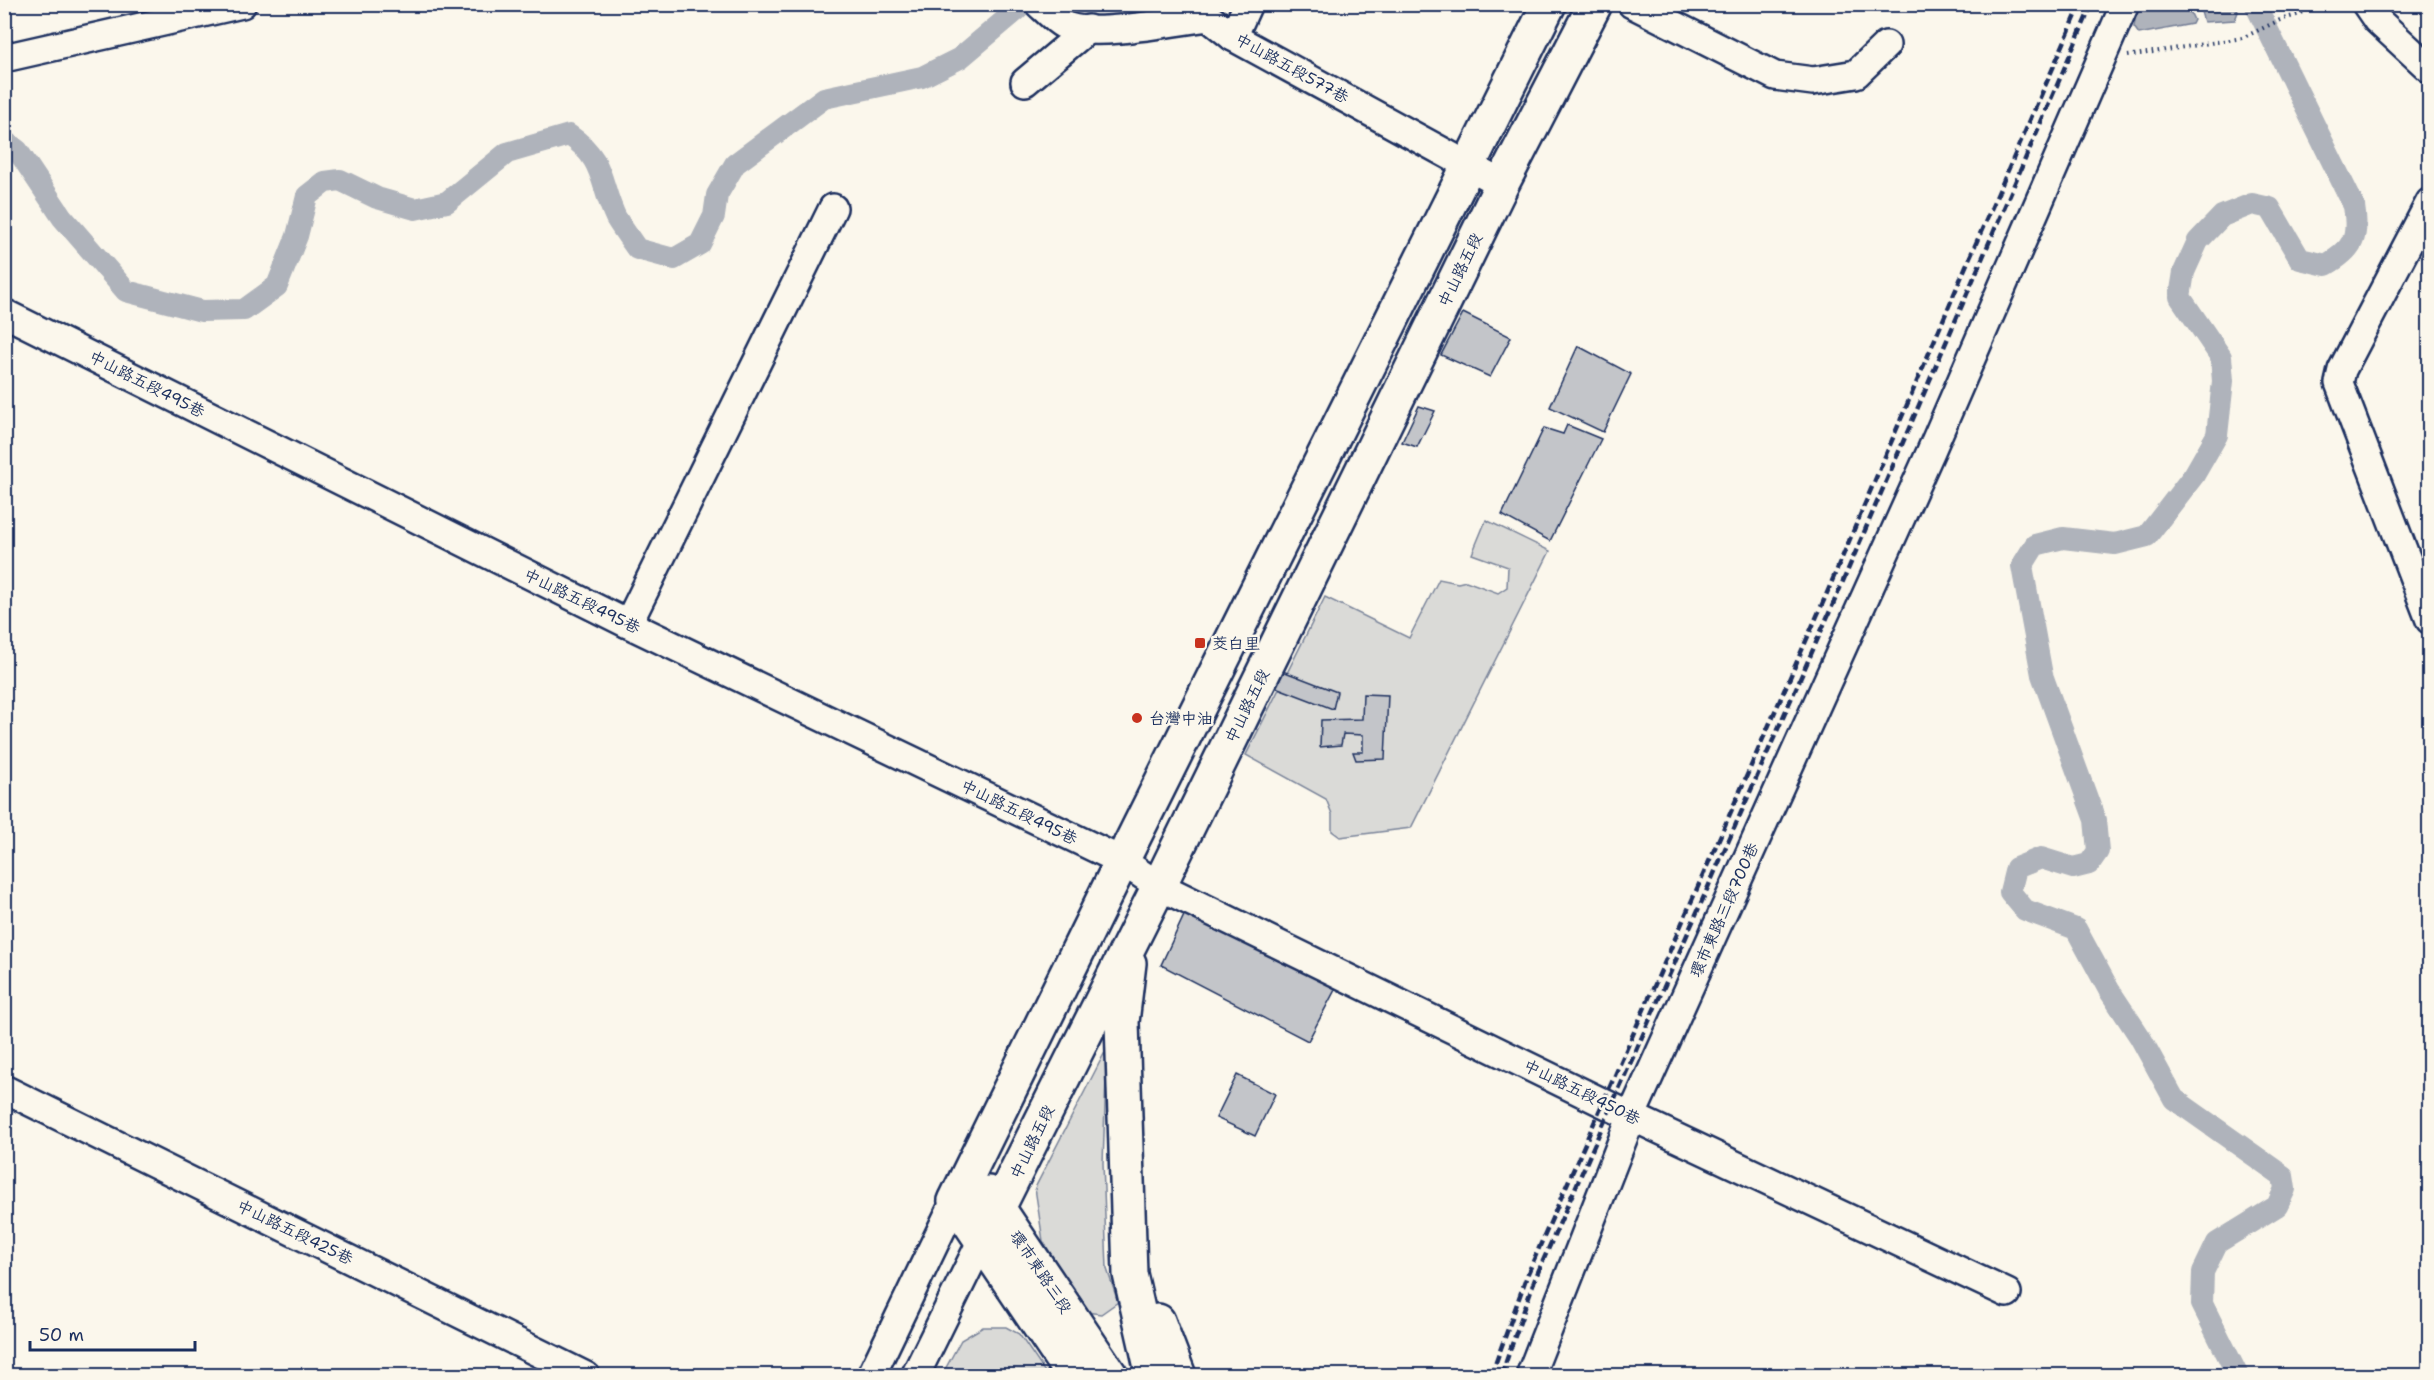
<svg xmlns="http://www.w3.org/2000/svg" width="2434" height="1380" font-family="'Shantell Sans','LXGW WenKai TC',sans-serif">
	<style>
		.green { fill: #dadad7; stroke: #7a849a; stroke-width: 1.5 }
		.water { fill: #afb3bb; stroke: #747e96; stroke-width: 1.5 }
		.lines { fill: none; stroke-linecap: round; stroke-linejoin: round }
		.canal { stroke: #afb3bb; stroke-width: 22 }
		.building { fill: #c3c5c9; stroke: #1b2f5e; stroke-width: 1.5 }
		.minor-casing { stroke: #1b2f5e; stroke-width: 32 }
		.major-casing { stroke: #1b2f5e; stroke-width: 38 }
		.path { stroke: #1b2f5e; stroke-width: 4; stroke-dasharray: 1.5 4.5; stroke-linecap: butt }
		.minor { stroke: #fbf7ec; stroke-width: 27 }
		.major { stroke: #fbf7ec; stroke-width: 33 }
		.rail { stroke: #1b2f5e; stroke-width: 4.5; stroke-dasharray: 9 4.5; stroke-linecap: butt }
		.poi-dot { fill: #c8321e; stroke: #fbf7ec; stroke-width: 2 }
		.labels { text-anchor: middle; dominant-baseline: central; stroke-width: 5; stroke-linejoin: round; paint-order: stroke }
		.street-label { font-size: 16px; fill: #1b2f5e; stroke: #fbf7ec }
		.poi-label { font-size: 16px; fill: #1b2f5e; stroke: #fbf7ec; text-anchor: start }
	</style>
	<rect width="100%" height="100%" fill="#fbf7ec"/>
	<filter id="ink" filterUnits="userSpaceOnUse"><feTurbulence type="fractalNoise" baseFrequency=".0167" numOctaves="2"/><feDisplacementMap in="SourceGraphic" scale="12" xChannelSelector="R" yChannelSelector="G"/><feConvolveMatrix kernelMatrix="1 2 1 2 8 2 1 2 1" color-interpolation-filters="sRGB"/></filter>
	<g filter="url(#ink)">
		<g class="green">
			<path d="M1486 520 1550 551 1411 828 1340 837 1332 831V814L1326 799 1246 755 1325 597 1409 638 1439 579 1458 583 1466 581 1498 593 1507 587 1508 567 1472 554Z"/>
			<path d="M1107 1048 1103 1163 1107 1269 1118 1302 1101 1314 1086 1312 1043 1241 1035 1188Z"/>
			<path d="M983 1327H1006L1019 1334 1047 1375H942L961 1340Z"/>
		</g>
		<g class="water">
			<path d="M2141 5H2187L2194 20 2192 24 2139 34 2134 27 2136 14Z"/>
			<path d="M2199 5H2236L2238 12 2235 20 2204 22Z"/>
		</g>
		<g class="lines">
			<g class="canal">
				<path d="M4 140 18 151 62 217 126 291 202 311 244 310 277 286 297 236 307 196 325 182 340 180 377 198 415 209 447 202 507 153 569 135C606 160 599 183 616 218 622 228 630 239 637 249L674 259 700 244 714 216 717 195 735 164 824 98 922 77 960 58 1017 10"/>
				<path d="M2238 1376 2202 1304 2203 1272 2217 1243 2277 1206 2285 1189 2283 1176 2174 1099 2140 1037 2109 990 2076 929 2025 910 2010 892 2016 868 2041 858 2073 868 2089 864 2098 851 2095 820 2042 675 2022 566 2035 545 2063 538 2115 544 2147 536 2194 475 2217 435 2223 381 2221 357 2180 297 2184 272 2198 241 2222 216 2252 204 2270 208 2300 259 2326 265C2354 249 2359 237 2354 206L2255 4"/>
			</g>
		</g>
		<g class="building">
			<path d="M1463 313 1511 337 1490 377 1441 355Z"/>
			<path d="M1578 346 1631 374 1603 432 1550 407Z"/>
			<path d="M1419 406 1435 411 1417 447 1402 442Z"/>
			<path d="M1567 425 1601 439 1550 541 1502 515 1544 428 1563 434Z"/>
			<path d="M1280 670 1337 692 1333 709 1273 686Z"/>
			<path d="M1363 694 1388 695 1385 759 1356 760 1353 752H1363V735L1343 734 1341 745 1320 747 1321 720 1362 719Z"/>
			<path d="M1187 909 1337 986 1308 1041 1161 965Z"/>
			<path d="M1237 1075 1275 1094 1255 1136 1216 1118Z"/>
		</g>
		<g class="lines">
			<defs>
				<g id="minor">
					<path d="M1039 4C1047 11 1059 24 1069 27 1097 37 1176 21 1208 17L1233 37 1502 184"/>
					<path d="M1632 4 1775 76 1813 81 1856 74 1886 45"/>
					<path d="M2366 4 2377 20 2430 69"/>
					<path d="M1233 37 1248 4"/>
					<path d="M4 58 242 4"/>
					<path d="M1025 82 1088 29"/>
					<path d="M2430 202 2342 370 2339 383 2430 620"/>
					<path d="M4 313 628 624 1122 861 1159 886 1620 1111 2007 1293"/>
					<path d="M628 624 833 208"/>
					<path d="M4 1089 586 1376"/>
					<path d="M871 1376 955 1201"/>
					<path d="M915 1376 982 1240"/>
					<path d="M1530 1376 1635 1108 1931 451 2125 4"/>
				</g>
				<g id="major">
					<path d="M1129 963 1122 1022 1130 1274 1153 1376"/>
					<path d="M988 1193 1111 1376"/>
					<path d="M982 1240 1159 886 1502 184 1595 4"/>
					<path d="M1158 1321 1179 1376"/>
					<path d="M1073 1376 955 1201 1122 861 1549 4"/>
				</g>
			</defs>
			<use href="#minor" class="minor-casing"/>
			<use href="#major" class="major-casing"/>
			<path class="path" d="M2128 56 2242 38 2280 20 2300 14 2316 4"/>
			<use href="#minor" class="minor"/>
			<use href="#major" class="major"/>
			<g class="rail">
				<path d="M1491 1376 1528 1273 1824 600 1966 266 2081 4"/>
				<path d="M1501 1376 1535 1279 1834 602 2092 4"/>
			</g>
		</g>
	</g>
	<g class="poi-dot">
		<rect x="1194" y="637" width="12" height="12" rx="3"/>
		<circle cx="1137" cy="718" r="6"/>
	</g>
	<g class="labels">
		<g class="street-label">
			<text transform="translate(1292 68) rotate(29)">中山路五段577巷</text>
			<text transform="translate(1460 270) rotate(-64)">中山路五段</text>
			<text transform="translate(147 384) rotate(27)">中山路五段495巷</text>
			<text transform="translate(582 601) rotate(26)">中山路五段495巷</text>
			<text transform="translate(1247 706) rotate(-64)">中山路五段</text>
			<text transform="translate(1019 812) rotate(26)">中山路五段495巷</text>
			<text transform="translate(1724 910) rotate(-66)">環市東路三段700巷</text>
			<text transform="translate(1582 1092) rotate(26)">中山路五段450巷</text>
			<text transform="translate(1032 1142) rotate(-64)">中山路五段</text>
			<text transform="translate(295 1232) rotate(26)">中山路五段425巷</text>
			<text transform="translate(1041 1272) rotate(56)">環市東路三段</text>
		</g>
		<g class="poi-label">
			<text x="1212" y="643">茭白里</text>
			<text x="1149" y="718">台灣中油</text>
		</g>
	</g>
	<rect width="2434" height="1380" fill="none" stroke="#fbf7ec" stroke-width="24"/>
	<rect x="12" y="12" width="2410" height="1356" fill="none" stroke="#1b2f5e" stroke-width="2" filter="url(#ink)"/>
	<path d="M30 1341v9h165v-9" fill="none" stroke="#1b2f5e" stroke-width="3"/>
	<text x="39" y="1341" font-size="18" fill="#1b2f5e" stroke="#fbf7ec" stroke-width="4.5" paint-order="stroke">50 m</text>
</svg>
